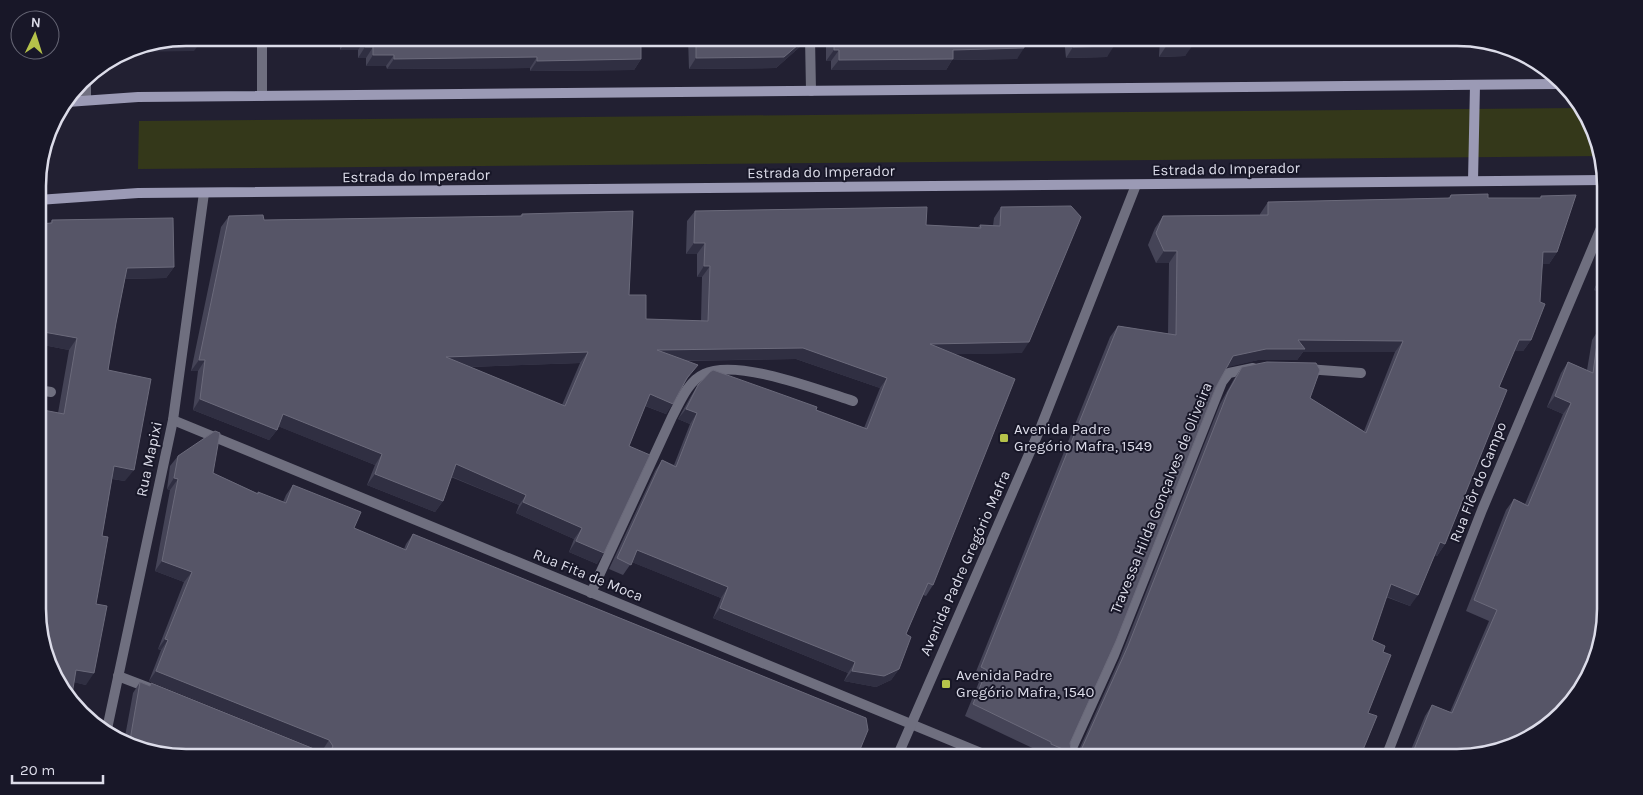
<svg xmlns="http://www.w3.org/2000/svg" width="1643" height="795" font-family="Karla,sans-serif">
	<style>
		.green { fill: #34381a }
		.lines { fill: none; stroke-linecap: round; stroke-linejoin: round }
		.lane { stroke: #6f6f7f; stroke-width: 10 }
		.street { stroke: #6f6f7f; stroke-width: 10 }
		.secondary { stroke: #9b9ab5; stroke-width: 10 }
		.wall { fill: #454457; fill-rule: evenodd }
		.shaded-wall { fill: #302f42 }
		.building { fill: #565567; stroke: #6b6a7b; fill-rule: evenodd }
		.poi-dot { fill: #b5c24a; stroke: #181728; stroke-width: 2 }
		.labels { text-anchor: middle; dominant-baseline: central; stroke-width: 4; stroke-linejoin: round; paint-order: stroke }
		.street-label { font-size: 15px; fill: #dcdce9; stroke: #181728 }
		.poi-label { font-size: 15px; fill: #dcdce9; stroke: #181728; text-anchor: start }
		.rim { fill: none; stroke: #dcdce9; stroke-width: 2.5 }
	</style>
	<rect width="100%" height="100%" fill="#222032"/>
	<path class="green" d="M1580 108 1599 156 138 169 139 121Z"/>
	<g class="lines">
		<path class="lane" d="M591 593 672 417C680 402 688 381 704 374 736 358 819 390 853 401"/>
		<g class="street">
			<path d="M262 38V96"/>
			<path d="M810 38 811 91"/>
			<path d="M86 100V77"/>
			<path d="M1307 369 1361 373"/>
			<path d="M38 390 51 392"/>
			<path d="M173 420 991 757"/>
			<path d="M118 676 152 689"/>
			<path d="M107 729 173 420 204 193"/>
			<path d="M897 757 1040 429 1136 185"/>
			<path d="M1068 757 1114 655 1222 382 1229 373 1253 368"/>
			<path d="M1386 757 1482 510 1604 221"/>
		</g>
		<g class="secondary">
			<path d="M67 102 138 97 1559 84"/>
			<path d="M1473 181 1475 85"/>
			<path d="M38 200 138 193 1604 180"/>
		</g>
	</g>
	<g class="wall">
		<path d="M340 38H641V59L634 70 530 71V68L387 69 386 66H366V58H358V50H340Z"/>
		<path d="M688 38H808L803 44 776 68 689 69Z"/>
		<path d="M826 38H1024L1017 59 952 60 946 70H831V61H826Z"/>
		<path d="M1064 38H1113L1107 57 1066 58Z"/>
		<path d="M1160 38H1249L1193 40 1185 56 1159 57Z"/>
		<path d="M1451 195 1488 198H1540L1541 196 1557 252 1549 264H1543L1531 340 1523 351H1514L1499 387 1445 544 1437 556 1435 555 1410 606 1386 597 1372 640 1383 652 1368 713 1360 757H1047L1042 755 1043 753 965 716 979 682 973 679 1110 337 1118 326 1168 334 1169 263H1156L1148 245 1155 228 1163 216 1260 215V214L1268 202 1448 198ZM1303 352H1395L1364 431 1310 398 1242 367 1234 379 1220 404 1120 658 1078 752H1077L1071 750 1070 743 1216 387 1226 367 1258 360H1297Z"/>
		<path d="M1001 207 1022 353 955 354 933 585 926 596 923 595 906 634 899 669 891 680 876 687 844 681 848 673 713 618 721 598 632 562 623 575 609 569 655 471 662 460 674 465 690 424 678 419 691 396 698 385 816 410 864 428 880 388 796 359 686 361 690 375 685 382 666 414 645 406 629 446 597 564 569 552 574 539 516 513 519 505 451 477 443 501 435 512 367 485 375 465 278 426 277 430 269 440 193 410 198 371H191L221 227 229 216 264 220 520 216 522 214 629 295 646 319 701 321 702 277H697V254H686L687 221 695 211 926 225 978 227 980 225 993 226 994 218ZM580 363 562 405 469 367Z"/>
		<path d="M52 220 174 267 166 278 125 279 116 323 108 370 125 481 112 479 102 536 96 604 86 685 74 682 58 413 69 350 38 344V224L50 223Z"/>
		<path d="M1605 263V294L1594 290Z"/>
		<path d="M1599 329 1606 609 1466 757H1408L1425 716 1432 705 1450 712 1489 621 1466 611 1506 510 1514 499 1525 504 1563 414 1547 407 1561 373 1568 362 1587 370 1592 340Z"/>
		<path d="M178 456 213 473 257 493 283 502 286 495 293 485 354 528 404 549 406 544 413 534 857 757 187 758 129 746 124 742 133 693 140 682 150 686 151 683 323 752 322 751 149 681 161 650 158 649 184 582 155 571 170 490 167 489 170 466Z"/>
	</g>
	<g class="shaded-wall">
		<path d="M198 38H237L234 42 200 43 194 51 126 52 130 49 167 41Z"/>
		<path d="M806 38H808L803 44 776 68 689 69 696 58Z"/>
		<path d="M1187 38H1249L1185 40Z"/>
		<path d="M348 39H365L358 50H340Z"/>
		<path d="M1167 45H1193L1185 56 1159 57Z"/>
		<path d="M1114 46 1107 57 1066 58 1073 47Z"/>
		<path d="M365 47H373L366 58H358Z"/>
		<path d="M1024 48 1017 59 952 60 946 70H831L839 60 953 50Z"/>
		<path d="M834 50H839L831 61H826Z"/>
		<path d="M373 55H394L386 66H366Z"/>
		<path d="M537 57 530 68 387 69 394 59Z"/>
		<path d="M641 59 634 70 530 71 537 61Z"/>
		<path d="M694 243H705L697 254H686Z"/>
		<path d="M1164 251H1177L1169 263H1156Z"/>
		<path d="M1543 252H1557L1549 264H1535Z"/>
		<path d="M704 266H710L702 277H697Z"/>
		<path d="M174 267 166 278 119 279 127 268Z"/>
		<path d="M1601 279 1605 280V294L1594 290Z"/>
		<path d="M38 331 77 338 69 350 38 344Z"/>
		<path d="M1298 340 1403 341 1395 352H1303L1297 360H1258L1224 368 1233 356Z"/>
		<path d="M1519 340H1531L1523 351H1511Z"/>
		<path d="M1029 342 1022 353 922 355 930 344Z"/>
		<path d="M803 348 887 378 880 388 796 359 650 361 657 350Z"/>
		<path d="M588 352 580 363 439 368 446 357Z"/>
		<path d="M199 360H205L198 371H191Z"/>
		<path d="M650 394 673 404 666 414 643 405Z"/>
		<path d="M1555 396 1571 403 1563 414 1547 407Z"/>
		<path d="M200 399 277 430 269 440 193 410Z"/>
		<path d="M686 409 697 413 690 424 678 419Z"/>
		<path d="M283 414 382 454 375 465 275 425Z"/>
		<path d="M456 464 526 495 519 505 448 475Z"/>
		<path d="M114 466 134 470 125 481 106 478Z"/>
		<path d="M375 474 443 501 435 512 367 485Z"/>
		<path d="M174 478 178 479 170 490 167 489Z"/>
		<path d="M523 502 582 528 574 539 516 513Z"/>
		<path d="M576 541 604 553 597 564 569 552Z"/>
		<path d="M1440 542 1445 544 1437 556 1432 554Z"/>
		<path d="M637 550 728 587 721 598 629 561Z"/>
		<path d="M162 561 192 572 184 582 155 571Z"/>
		<path d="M1391 584 1418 595 1410 606 1383 595Z"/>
		<path d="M720 608 855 662 848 673 713 618Z"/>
		<path d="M165 639 168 640 161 650 158 649Z"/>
		<path d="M899 669 891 680 876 687 844 681 852 671Z"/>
		<path d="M76 670 94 673 86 685 68 681Z"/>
		<path d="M156 671 329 740 322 751 149 681Z"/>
	</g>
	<g class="building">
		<path d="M187 38H201V41H167Z"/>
		<path d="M348 38H641V59L537 61V57L394 59V55H373V47H365V39H348Z"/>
		<path d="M696 38H806L784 57 696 58Z"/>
		<path d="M834 38H1024V48L953 50V59L839 60V50H834Z"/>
		<path d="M1073 38H1113L1114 46 1073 47Z"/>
		<rect x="1167" y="38" width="26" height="7"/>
		<path d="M1488 194V198H1541V196L1576 195 1557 252H1543L1540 302 1545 304 1531 340H1519L1499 387 1507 390 1445 544 1440 542 1418 595 1391 584 1372 640 1385 646 1383 652 1391 655 1368 713 1377 716 1360 757H1081L1051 744V742L973 704 987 670 981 667 1118 326 1176 335 1177 251H1164L1156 233 1163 216 1268 215V202L1450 198 1451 195ZM1298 340 1403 341 1366 433 1310 398 1320 370 1316 363 1267 362 1242 367 1228 392 1128 646 1082 748 1077 752 1071 750 1070 743 1116 641 1216 387 1233 356 1266 349H1305Z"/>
		<path d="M1071 206 1081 217 1029 342 930 344 1015 379 933 585 928 583 906 634 911 637 899 669 884 676 852 671 855 662 720 608 728 587 637 550 631 565 617 558 662 460 676 467 697 413 686 409 698 385 710 372 713 370 817 407 816 410 867 429 887 378 803 348 657 350 698 365 687 378 673 404 650 394 629 446 650 455 604 553 576 541 582 528 523 502 526 495 456 464 443 501 375 474 382 454 283 414 277 430 200 399 205 360H199L229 216 263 215 264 220 522 216V214L633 211 629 295H646V319L708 321 710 266H704L705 243H694L695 211 927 207 926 225 981 228 980 225 1000 226 1001 207ZM588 352 565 406 446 357Z"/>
		<path d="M173 218 174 267 127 268 116 323 108 370 151 379 134 470 114 466 102 536 108 537 96 604 107 606 94 673 76 670 71 701 68 699 39 628 38 409 64 414 77 338 38 331V224L52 223V220Z"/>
		<path d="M1605 271V280L1601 279Z"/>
		<path d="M1599 329 1605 330 1606 609 1594 666 1569 706 1539 732 1466 757H1411L1432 705 1452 713 1497 610 1474 600 1514 499 1528 506 1571 403 1555 396 1568 362 1593 373Z"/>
		<path d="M215 431 220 433 213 473 258 494V492L286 503 293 485 361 512 354 528 406 550 413 534 866 718 868 730 857 757 187 758 129 746 140 682 150 686 151 683 324 753 330 752 333 746 329 740 156 671 168 640 165 639 192 572 162 561 178 479 174 478 178 456Z"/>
		<path d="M955 755 960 757H949Z"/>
	</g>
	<g class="poi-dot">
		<rect x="999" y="433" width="10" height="10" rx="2.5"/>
		<rect x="941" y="679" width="10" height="10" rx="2.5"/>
	</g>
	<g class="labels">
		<g class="street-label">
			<text transform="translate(1226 169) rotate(-1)">Estrada do Imperador</text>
			<text transform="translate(821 172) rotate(-1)">Estrada do Imperador</text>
			<text transform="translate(416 176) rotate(-1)">Estrada do Imperador</text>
			<text transform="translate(149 459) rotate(-78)">Rua Mapixi</text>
			<text transform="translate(1478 482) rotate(-68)">Rua Flôr do Campo</text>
			<text transform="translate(1161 498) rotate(-68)">Travessa Hilda Gonçalves de Oliveira</text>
			<text transform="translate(965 563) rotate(-66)">Avenida Padre Gregório Mafra</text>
			<text transform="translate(588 575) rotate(22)">Rua Fita de Moca</text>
		</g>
		<g class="poi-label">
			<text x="1014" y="429">Avenida Padre<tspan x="1014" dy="17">Gregório Mafra, 1549</tspan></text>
			<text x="956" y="675">Avenida Padre<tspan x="956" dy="17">Gregório Mafra, 1540</tspan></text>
		</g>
	</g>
	<path d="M0 0H1643V795H0ZM186 46H1457A140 140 0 0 1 1597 186V609A140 140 0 0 1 1457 749H186A140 140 0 0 1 46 609V186A140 140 0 0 1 186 46Z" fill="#181728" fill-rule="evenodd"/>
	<path class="rim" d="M186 46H1457A140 140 0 0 1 1597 186V609A140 140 0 0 1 1457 749H186A140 140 0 0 1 46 609V186A140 140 0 0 1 186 46Z"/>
	<g transform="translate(35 35) rotate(4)"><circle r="24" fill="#181728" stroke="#666675"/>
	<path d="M0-4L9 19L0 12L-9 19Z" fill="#b5c24a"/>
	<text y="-8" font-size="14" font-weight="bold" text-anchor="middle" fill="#dcdce9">N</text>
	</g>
	<path d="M12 775v8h91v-8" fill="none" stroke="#dcdce9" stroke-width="2.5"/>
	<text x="20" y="775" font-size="15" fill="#dcdce9" stroke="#181728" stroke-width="4" paint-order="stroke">20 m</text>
</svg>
